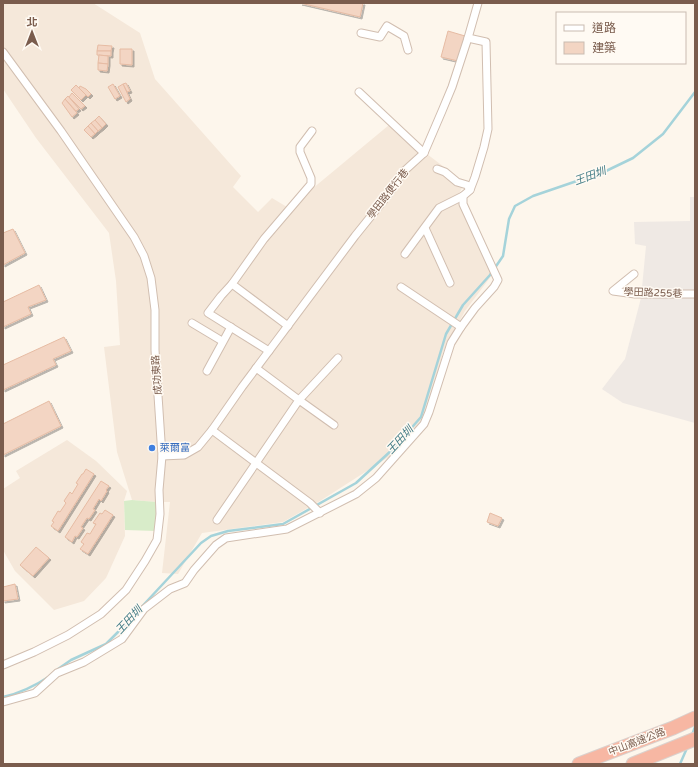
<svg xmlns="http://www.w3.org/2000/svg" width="698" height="767" font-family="'Varela Round','Noto Sans TC',sans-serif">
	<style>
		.residential { fill: #f5e8da }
		.industrial { fill: #efe9e4 }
		.green { fill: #d8ecc9 }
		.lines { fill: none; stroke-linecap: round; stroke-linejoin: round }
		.stream { stroke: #a5d3da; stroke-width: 2.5 }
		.building { fill: #f3d5c3; stroke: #e6bba3; filter: url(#shadow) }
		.street-casing { stroke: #d1beb0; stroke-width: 9 }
		.highway-casing { stroke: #dad1cd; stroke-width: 15 }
		.street { stroke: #fff; stroke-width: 7 }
		.highway { stroke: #f7b7a3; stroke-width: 13 }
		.shop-dot { fill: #3f7fe0; stroke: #fffaf3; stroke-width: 1.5 }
		.labels { text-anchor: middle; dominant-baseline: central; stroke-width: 3; stroke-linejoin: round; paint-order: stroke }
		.street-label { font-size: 10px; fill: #7a5c4d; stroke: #fffaf3 }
		.shop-label { font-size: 10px; fill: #366cbe; stroke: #fffaf3; text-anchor: start }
		.water-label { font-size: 11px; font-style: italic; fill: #437c86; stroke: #fffaf3 }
	</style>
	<defs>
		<filter id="shadow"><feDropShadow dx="2" dy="2" stdDeviation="0" flood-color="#0004"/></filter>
	</defs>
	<rect width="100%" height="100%" fill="#fdf6ec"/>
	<g class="residential">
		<path d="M3 3H93L140 33 155 79 241 176 233 187 258 212 272 198 287 207 312 189 389 125 465 183 457 197 495 271 465 311 443 352 430 406 409 444 320 501 283 522 202 533 178 574 162 573 170 502H157L132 500 117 452 104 347 120 345 116 281 109 233 36 138 3 89Z"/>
		<path d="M67 440 96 461 127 491 124 501 125 536 106 578 84 601 54 610 15 571 3 550V489L20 478 16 471Z"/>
	</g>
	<path class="industrial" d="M690 197H695V423L623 403 602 389 625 359 641 298 646 246 635 244 634 222 690 221Z"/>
	<path class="green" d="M132 500 157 502 156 531 125 530 124 501Z"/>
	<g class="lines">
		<g class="stream">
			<path d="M58 669 71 660 106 644 122 628 201 543 211 536 228 531 283 524 356 483 393 449 421 417 446 334 463 305 490 275 503 256 509 219 515 206 533 196 606 171 633 158 663 134 695 92"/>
			<path d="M3 697C21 693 35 686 50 676"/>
			<path d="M692 735 695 727"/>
			<path d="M680 764 687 748"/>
		</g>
	</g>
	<g class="building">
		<path d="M300 3H363L360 17Z"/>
		<path d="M448 31 465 36 458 61 441 57Z"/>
		<path d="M98 45 112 46 111 51H97Z"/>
		<path d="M120 49H132V65L120 64Z"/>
		<path d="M97 51H111V56L97 55Z"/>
		<path d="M99 55 108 56V64L98 63Z"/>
		<path d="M98 63 108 64 107 71 98 70Z"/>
		<path d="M126 83 130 91 127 92 123 84Z"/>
		<path d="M113 84 120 96 115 99 108 87Z"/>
		<path d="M123 84 130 99 126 102 118 87Z"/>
		<path d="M76 85 86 95 81 100 71 90Z"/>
		<path d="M80 86 86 89 91 94 88 97 79 88Z"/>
		<path d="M72 93 85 106 81 109 69 97Z"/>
		<path d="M68 96 79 109 76 111 65 99Z"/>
		<path d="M65 99 77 113 72 117 62 103Z"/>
		<path d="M99 116 106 124 102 128 95 120Z"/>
		<path d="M95 120 102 128 98 131 91 123Z"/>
		<path d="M91 123 98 131 95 134 88 126Z"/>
		<path d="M88 126 95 134 91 137 84 130Z"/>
		<path d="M13 229 25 253 3 265V233Z"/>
		<path d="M39 285 46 300 28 307 31 314 3 327V302Z"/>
		<path d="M64 337 71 351 53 359 56 365 3 390V365Z"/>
		<path d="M49 401 61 426 3 455V424Z"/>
		<path d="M86 469 94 474 58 531 51 526 54 522 52 521 58 511 60 512 66 503 64 501 70 492 72 494 78 484 76 483 82 474H83Z"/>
		<path d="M101 481 109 486 106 490 107 491 101 501 99 499 93 509 95 510 89 519 87 518 81 527 83 528 77 537 75 536 72 542 65 537Z"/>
		<path d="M105 510 113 515 88 554 80 549 84 544 81 542 87 533 90 534 96 524 93 523 100 513 102 514Z"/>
		<path d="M490 513 502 518 498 526 487 522Z"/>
		<path d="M36 547 49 558 33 576 20 565Z"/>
		<path d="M15 584 18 599 3 601V587Z"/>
	</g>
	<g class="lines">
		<defs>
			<g id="street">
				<path d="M361 33 380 37 387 26 404 36 408 50"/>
				<path d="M3 52 61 131 134 237 144 256 151 278 155 310V350L162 456 159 490 160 514 157 540 145 561 126 590 101 614 68 635 34 652 3 665"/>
				<path d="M359 92 424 153"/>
				<path d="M437 169 445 172 457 182 467 185 470 190"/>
				<path d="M425 228 450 283"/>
				<path d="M405 254 439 208 463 196"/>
				<path d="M634 274 613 291 635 294H695"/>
				<path d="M232 284 221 296 208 313 269 351"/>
				<path d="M401 287 461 327"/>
				<path d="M192 323 222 341"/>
				<path d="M288 326 232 284 264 239 311 184V178L300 152V147L312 131"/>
				<path d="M207 371 231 327"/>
				<path d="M334 425 299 400 338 358"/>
				<path d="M212 430 310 503 320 513"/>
				<path d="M162 456 184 455 198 447 212 430 242 387 355 236 388 195 402 173 424 153 442 111 452 87 468 38 478 3"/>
				<path d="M217 520 299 400 256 368"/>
				<path d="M3 702 35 693 57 673 84 662 122 639 144 609 170 589 185 583 194 570 216 545 226 538 287 529 356 494 376 478 424 424 429 412 451 343 461 327 475 308 494 287 498 280 463 204V196L470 190 475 177 484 147 488 129 486 42 468 38"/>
			</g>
			<g id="highway">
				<path d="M579 764 673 728 695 718"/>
				<path d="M633 764 695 739"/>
			</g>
		</defs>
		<use href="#street" class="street-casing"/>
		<use href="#highway" class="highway-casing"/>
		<use href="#street" class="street"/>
		<use href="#highway" class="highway"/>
	</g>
	<circle class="shop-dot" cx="152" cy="448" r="4"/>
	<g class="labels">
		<g class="street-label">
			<text transform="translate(388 194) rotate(-52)">學田路便行巷</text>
			<text transform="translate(653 293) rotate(2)">學田路255巷</text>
			<text transform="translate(157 375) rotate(-94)">成功東路</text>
			<text transform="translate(637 742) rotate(-21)">中山高速公路</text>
		</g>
		<g class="shop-label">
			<text x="160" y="448">萊爾富</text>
		</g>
		<g class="water-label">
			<text transform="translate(590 176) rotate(-20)">王田圳</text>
			<text transform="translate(400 440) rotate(-47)">王田圳</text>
			<text transform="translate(129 620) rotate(-47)">王田圳</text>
		</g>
	</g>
	<rect width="698" height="767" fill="none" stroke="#7a5c4d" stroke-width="8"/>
	<rect x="556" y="12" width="130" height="52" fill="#fffaf3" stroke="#cabbb1"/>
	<rect x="564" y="25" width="20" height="6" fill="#ffffff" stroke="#cabbb1"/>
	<text x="592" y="32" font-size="12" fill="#7a5c4d">道路</text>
	<rect x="564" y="42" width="20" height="12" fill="#f3d5c3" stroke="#cabbb1"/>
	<text x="592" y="52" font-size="12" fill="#7a5c4d">建築</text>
	<g transform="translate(32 32)" stroke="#fffaf3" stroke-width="3" paint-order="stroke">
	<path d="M0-3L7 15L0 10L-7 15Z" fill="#7a5c4d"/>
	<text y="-6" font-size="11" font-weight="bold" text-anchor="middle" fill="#7a5c4d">北</text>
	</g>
</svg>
